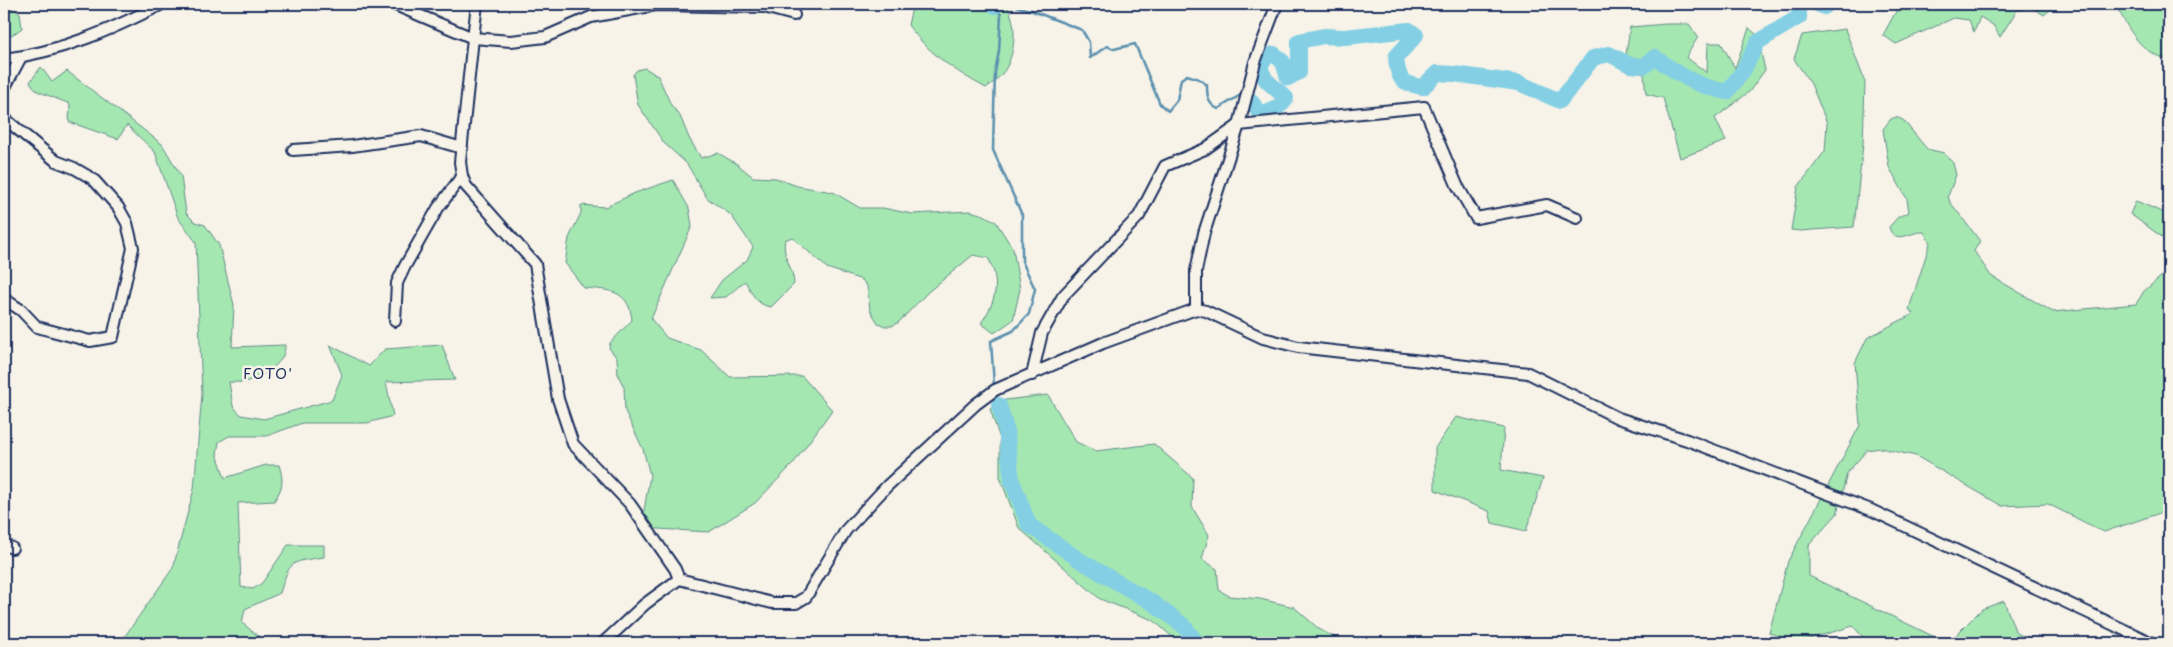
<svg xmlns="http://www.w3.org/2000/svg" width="2173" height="647" font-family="'Playpen Sans',sans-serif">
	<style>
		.green { fill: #a5e7b1; stroke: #608b88 }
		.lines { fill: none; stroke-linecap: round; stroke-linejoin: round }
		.stream { stroke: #5a8fae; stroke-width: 2.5 }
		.river { stroke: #84cfe4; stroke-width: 16 }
		.minor-casing { stroke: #1b2f5e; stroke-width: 14 }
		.minor { stroke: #f7f3e8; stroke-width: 10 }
		.labels { text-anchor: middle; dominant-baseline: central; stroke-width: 5; stroke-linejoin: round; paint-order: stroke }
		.quarter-label { font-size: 15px; letter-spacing: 1px; fill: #1b2f5e; stroke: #f7f3e8 }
	</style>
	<rect width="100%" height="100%" fill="#f7f3e8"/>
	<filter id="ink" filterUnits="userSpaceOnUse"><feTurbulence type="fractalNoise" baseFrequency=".02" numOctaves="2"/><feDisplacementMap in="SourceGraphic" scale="10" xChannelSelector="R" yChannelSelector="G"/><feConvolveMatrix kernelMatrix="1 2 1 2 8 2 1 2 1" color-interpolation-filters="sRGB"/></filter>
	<g filter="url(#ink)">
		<g class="green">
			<path d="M4 4 20 13 22 28 11 36 4 34Z"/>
			<path d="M913 4H1005C1019 20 1016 59 1001 75 997 80 991 84 986 88 955 71 929 54 908 25Z"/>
			<path d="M1900 4H2057L2044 15 2031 7 2017 10 2000 37 1993 25 1980 17 1974 32 1969 20 1954 18 1896 44 1883 35Z"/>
			<path d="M2115 4H2169V59C2140 55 2128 27 2115 4Z"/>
			<path d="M1666 24H1689L1698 37 1686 57 1707 73 1708 43H1721L1735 68 1749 28 1757 35 1765 70 1749 92 1715 118 1726 141 1680 158 1663 98 1646 94 1644 74 1624 69 1630 27Z"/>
			<path d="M1845 29 1865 82 1863 144 1854 227 1800 231 1791 230 1798 187 1825 151 1827 123 1811 84 1794 59 1802 35Z"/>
			<path d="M41 67 52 82 67 71 162 144 181 176 186 213 195 222 205 225 219 245 234 305 232 347 285 345C286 363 265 375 248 381 243 383 235 382 229 382L233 406 241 415 264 419 332 400 342 375 330 345 369 366 385 349 442 345 455 380 386 382 393 416 367 423H302L267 436H229L219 442 217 454 225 478 266 465H279C284 481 283 488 274 501L238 503 241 587 253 589 262 583 288 545H324V557C290 562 290 560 280 593L245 609 242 623 267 643H120L173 568 194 489 202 394 196 242 178 218 155 152 127 125 118 139 69 122 70 104 37 91 30 82Z"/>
			<path d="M645 68 658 76 671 105 680 116 689 138 701 158 718 153 737 164 753 177 776 178 797 186 833 192 860 208H883L912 214 970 211 984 215 996 222 1013 249 1020 289 1013 320 994 333 981 323C996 302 1001 281 988 258L973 255 928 292 899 322 892 326H885L878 323 870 310 867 286 862 280 827 268 792 237 785 240C781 255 794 269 794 284L771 307C756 305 752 293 745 281L726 297 710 298 722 280 747 260 753 247 731 215 707 198 687 164 664 143 638 105 633 75 637 70Z"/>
			<path d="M1896 117 1903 120 1927 149 1944 153 1953 163 1956 175 1948 196 1950 202 1980 241 1974 251 1991 276 2053 312 2136 304 2144 291 2169 270V515L2163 512 2104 532 2048 504 2002 506 1916 456 1880 448 1867 450 1847 473 1837 514 1809 545V576L1947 643H1868L1853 626 1799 642 1769 633 1788 561 1860 425 1855 363 1867 338 1913 314 1909 309 1930 243 1924 232C1911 231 1894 246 1889 227L1898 217 1909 212 1907 199 1889 167 1883 129 1891 119Z"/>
			<path d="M673 180 689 208 692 226 651 319 667 338 701 350 730 377 802 376 832 410 793 464 755 503 709 532 641 528 650 475 643 449 625 411 624 387 618 375 617 358 609 348 610 343 632 320C629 289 608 290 584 288L565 263 569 238 581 213V205L605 207 635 193Z"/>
			<path d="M2136 201 2169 215V242L2130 214Z"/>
			<path d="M1048 395 1076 442 1096 451 1154 444 1193 478 1192 507 1209 535 1202 559 1217 569 1219 590 1229 596 1260 599 1294 607 1319 629 1345 643H1179L1153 620 1100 599 1019 528 1000 477V439L990 409 1005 400Z"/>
			<path d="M1456 417 1504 428 1501 470 1543 478 1526 531 1492 523 1489 511 1435 490V448Z"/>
			<path d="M2004 601 2016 633 2039 643H1948L1982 609Z"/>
		</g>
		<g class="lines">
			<g class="stream">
				<path d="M995 6H1015L1030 10 1082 30 1089 42 1090 58 1107 46 1114 49 1135 44 1160 104 1168 111 1177 100 1181 79 1187 75 1199 79 1207 85C1207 97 1208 104 1218 109L1242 94"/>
				<path d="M994 386 991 341 1013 331 1029 314 1035 289 1022 261V215L993 150 995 72 999 51 1001 15 995 6"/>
			</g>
			<g class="river">
				<path d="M993 4 995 6"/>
				<path d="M1817 4 1824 7 1828 4"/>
				<path d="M1251 101 1258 111 1268 113 1282 104 1286 98 1266 80 1260 68 1264 58 1274 54 1283 62 1288 78 1299 72V41L1324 36 1345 37 1409 30 1416 35 1396 57C1398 79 1401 84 1423 87L1437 73 1454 74 1519 83 1560 101 1593 58 1609 54 1630 65 1644 66 1655 57C1680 76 1697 86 1727 92L1743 71 1758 42 1799 17V6L1802 4"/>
				<path d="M999 405 1006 429 1012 481 1029 525 1081 561 1153 603 1184 626 1197 643"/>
			</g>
			<defs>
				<g id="minor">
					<path d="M393 4 473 38 460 162 462 176 466 186 535 264 558 399 573 444 630 504 675 569 679 579"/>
					<path d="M477 4 473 38 511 41 545 37 591 17 656 5 764 7 794 15"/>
					<path d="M4 59C61 52 111 30 162 4"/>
					<path d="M4 89 21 57"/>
					<path d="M4 118 56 161 74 168 93 179 118 207 127 223 133 248 113 337 90 341 37 327 21 310 4 299"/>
					<path d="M293 150 352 146 421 136 462 148"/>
					<path d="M1196 309V271L1204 233 1239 125 1255 62 1277 4"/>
					<path d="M395 321 397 283 405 266 438 208 462 176"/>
					<path d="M1032 375 1042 333 1063 296 1139 216 1165 166 1205 149 1239 125 1424 107 1457 185 1476 218 1547 205 1577 218"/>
					<path d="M4 545 12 548"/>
					<path d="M603 643 645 604 679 579 772 603H796L806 597 846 530 887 486 976 404 995 390 1103 343 1196 309 1206 311 1263 338 1298 347 1528 373 1618 418 1687 440 1871 510 2152 643"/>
				</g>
			</defs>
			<use href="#minor" class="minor-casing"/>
			<use href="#minor" class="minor"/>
		</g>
	</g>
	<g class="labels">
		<g class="quarter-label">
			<text x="268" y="372">FOTO'</text>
		</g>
	</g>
	<rect width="2173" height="647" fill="none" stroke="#f7f3e8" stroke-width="20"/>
	<rect x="10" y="10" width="2153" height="627" fill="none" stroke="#1b2f5e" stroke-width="2" filter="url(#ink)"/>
</svg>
